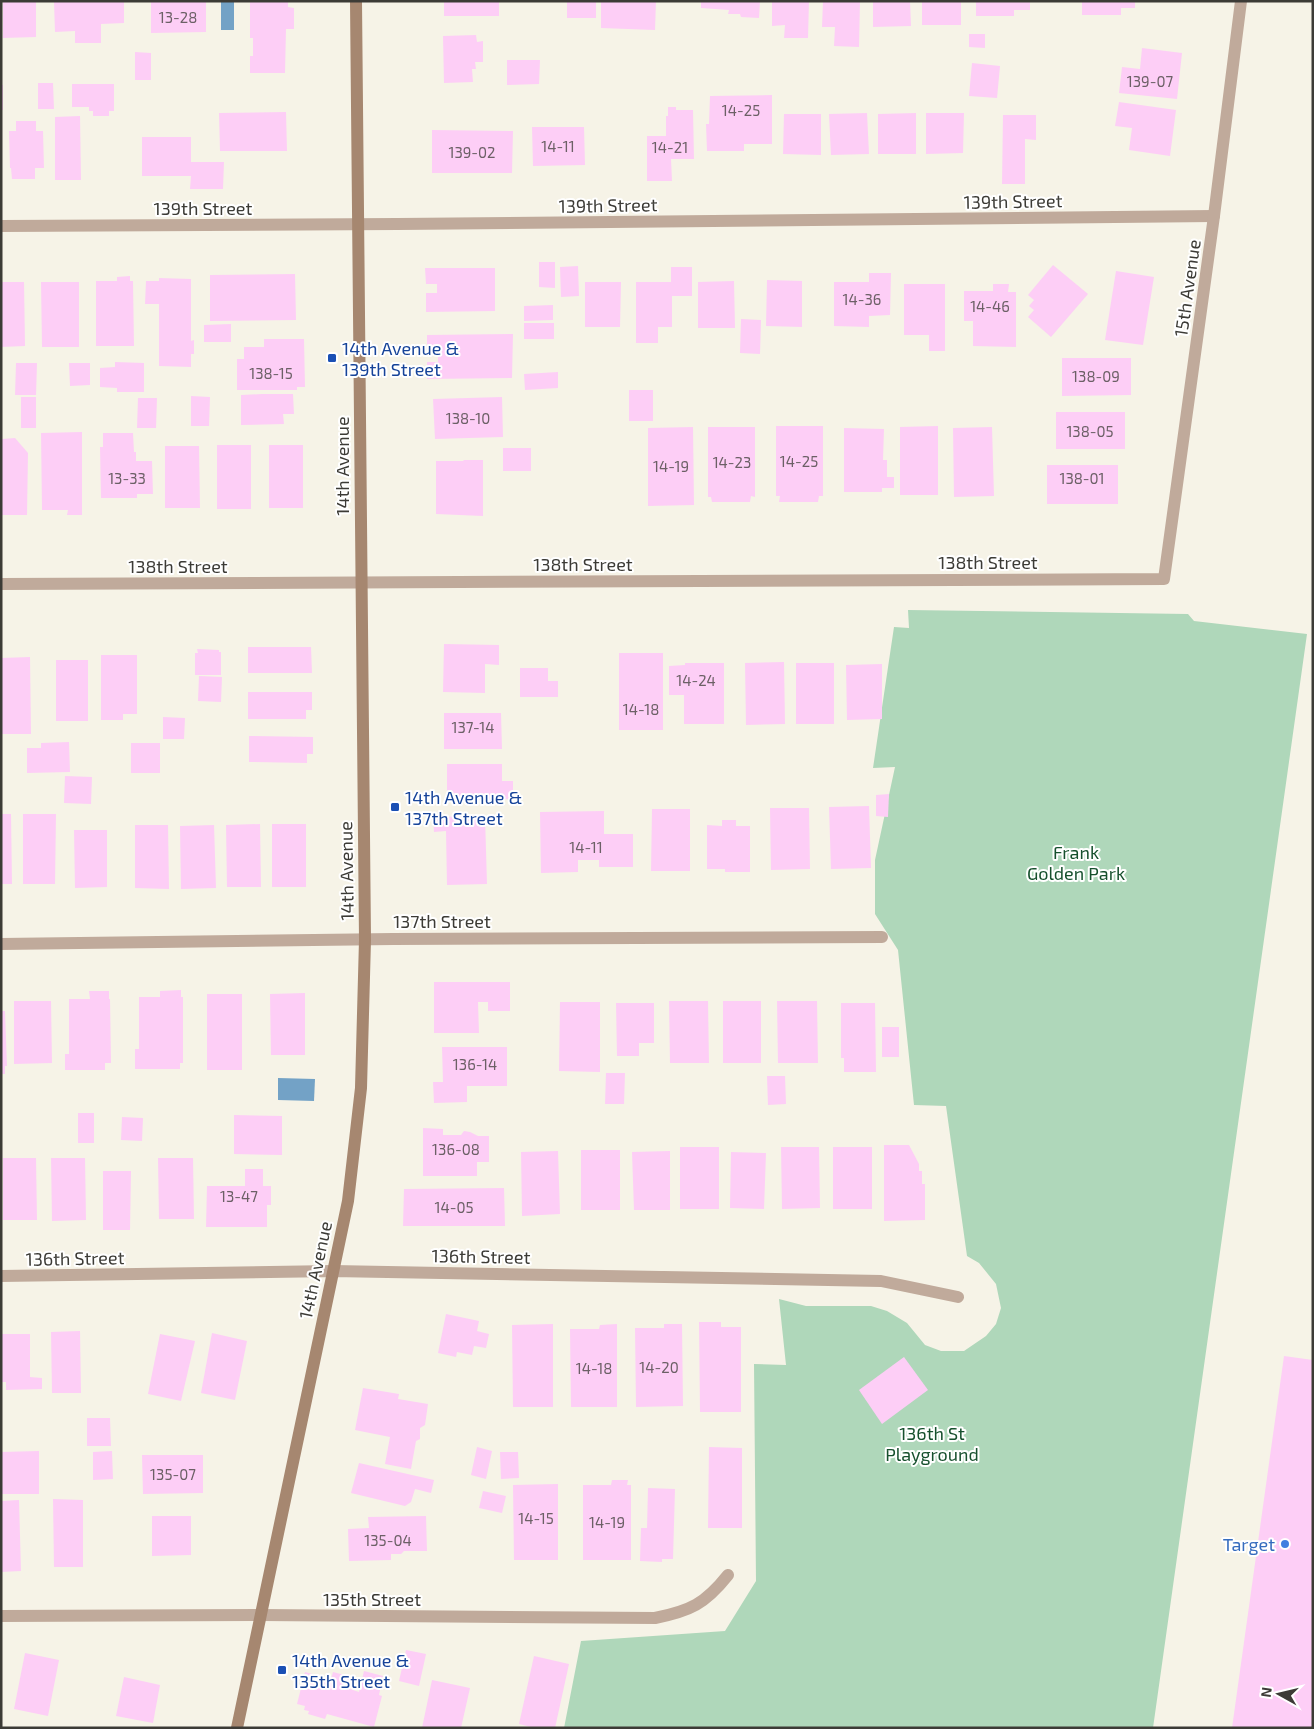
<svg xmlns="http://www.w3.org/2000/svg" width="1314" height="1729" font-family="'Exo 2',sans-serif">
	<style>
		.green { fill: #afd7ba }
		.water { fill: #73a2c6 }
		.building { fill: #fdcef6 }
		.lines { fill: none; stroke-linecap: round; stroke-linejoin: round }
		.street { stroke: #c0aa9b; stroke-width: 12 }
		.secondary { stroke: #a68770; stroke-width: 12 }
		.transit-dot { fill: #1a4fb4; stroke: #fff; stroke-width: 2 }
		.shop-dot { fill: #3f7fe0; stroke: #fff; stroke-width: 2 }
		.labels { text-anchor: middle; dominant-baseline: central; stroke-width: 4; stroke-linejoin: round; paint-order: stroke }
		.number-label { font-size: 15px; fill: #6c6066 }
		.street-label { font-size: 18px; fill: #3c3b36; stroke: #fff }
		.transit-label { font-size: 18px; fill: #164399; stroke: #fff; text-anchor: start }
		.park-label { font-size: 18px; fill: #16502d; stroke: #fff }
		.shop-label { font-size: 18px; fill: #366cbe; stroke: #fff; text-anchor: end }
	</style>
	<rect width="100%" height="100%" fill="#f6f3e7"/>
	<path class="green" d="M908 610 1188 614 1194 621 1307 634 1153 1728H564L581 1641 725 1631 756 1581 754 1364 786 1365 779 1299 806 1306H871L887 1311 907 1323 925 1345 941 1351H964L986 1336 996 1324 1001 1308 996 1284 979 1263 967 1256 946 1106 914 1105 898 950 875 914V860L895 767 873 768 894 627 909 628Z"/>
	<g class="water">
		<rect x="221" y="1" width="13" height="29"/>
		<path d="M278 1078 315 1079 314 1101 278 1100Z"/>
	</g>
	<g class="building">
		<path d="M3 1H36V37L3 38Z"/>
		<path d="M74 1H124V23L101 24V43H75V31L55 32 54 2Z"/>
		<path d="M151 1H206V32L151 33Z"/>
		<path d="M250 1H288V7L294 8V29H286L285 73H250V56H253V38H250Z"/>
		<rect x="444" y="1" width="55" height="15"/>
		<rect x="567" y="1" width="29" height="17"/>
		<path d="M601 1H656L655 30 601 28Z"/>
		<path d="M701 1H760L759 18 741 17 740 14H728L729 10 701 8Z"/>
		<path d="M772 1H809L808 38H784L785 25 772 26Z"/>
		<path d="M823 1H860L859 47 834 46 835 27H822Z"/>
		<path d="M873 1H910L911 26 873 27Z"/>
		<rect x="922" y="1" width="39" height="24"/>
		<path d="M976 1H1030V10H1014V16H976Z"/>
		<path d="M1082 1H1135V8H1121V15H1082Z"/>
		<path d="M969 34H985V48L969 47Z"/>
		<path d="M476 35 477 42 483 41V62H475L476 69H472L473 82 444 83 443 36Z"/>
		<path d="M1142 48 1182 53 1177 99 1119 93 1122 67 1140 69Z"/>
		<path d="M135 52 151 53V80H135Z"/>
		<path d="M507 60H540L539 84 507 85Z"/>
		<path d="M972 63 1000 66 997 98 969 96Z"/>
		<path d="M38 83H53L54 109H38Z"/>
		<path d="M72 84H114V111H109V116H93V111H89V107H72Z"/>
		<rect x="1" y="85" width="2" height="25"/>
		<path d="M772 95V144H744V151H707L706 124H709L710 96Z"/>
		<path d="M1119 102 1176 110 1170 156 1129 150 1132 128 1115 126Z"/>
		<path d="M668 107H676V110H693L694 159H671L672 181H647V136H666V116H668Z"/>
		<path d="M286 112 287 151H220L219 113Z"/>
		<path d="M867 113 869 154 831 155 829 114Z"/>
		<path d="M916 113V154H878V114Z"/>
		<path d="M926 113H964L963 153 926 154Z"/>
		<path d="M784 114H821V155L783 154Z"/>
		<path d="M1003 115H1036V140L1025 139V184H1002Z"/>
		<path d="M80 116 81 180H55V117Z"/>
		<path d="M16 121H36V131H43L44 168H35V179H12L11 168H10L9 131H16Z"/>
		<path d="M532 127H584L585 165 533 166Z"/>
		<path d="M432 130 513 131 512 173H432Z"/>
		<path d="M142 137H191V162H224L223 189H190L191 176H142Z"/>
		<path d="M539 262H555V288L539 287Z"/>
		<path d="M1053 265 1088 294 1051 337 1028 317 1034 310 1029 306 1034 300 1028 295Z"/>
		<path d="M578 266 579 296 561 297 560 267Z"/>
		<path d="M671 267H692V296H672V327H658V343H636V282H671Z"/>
		<path d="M425 268H495V311L426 312V293H437V284H426Z"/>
		<path d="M1116 271 1154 277 1143 345 1105 340Z"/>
		<path d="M869 273H891L890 315 869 316V327L834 326V282H869Z"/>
		<path d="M295 274 296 320 210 321V275Z"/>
		<path d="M130 276V281H133L134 346H96V281H117V277Z"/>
		<path d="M159 278 191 279V341L194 340V354H191V367L159 366V304H145L146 281H159Z"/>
		<path d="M767 280 802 281V327L766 326Z"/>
		<path d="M734 281 735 328H698V282Z"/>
		<path d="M1 282H24L25 346 1 347Z"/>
		<path d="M41 282H79V347H42Z"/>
		<path d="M585 282H621L620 327H585Z"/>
		<path d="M904 284H945V351H929V335H904Z"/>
		<path d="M993 284H1009L1008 292H1016V347L973 346V321H964V291H993Z"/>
		<path d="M553 305V320L524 321V306Z"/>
		<path d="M741 319 761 320 760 354 740 353Z"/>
		<rect x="524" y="323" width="30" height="16"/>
		<path d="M231 324V342H204V325Z"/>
		<path d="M513 334 512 378 427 379V362H438V353H427V335Z"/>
		<path d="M264 339H304L305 387H297V390H237V359H244V347H264Z"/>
		<path d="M1062 358H1131V395L1062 396Z"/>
		<path d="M115 362 144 363V392H117V388L100 387V368L115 367Z"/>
		<path d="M16 363H37L36 395H15Z"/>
		<path d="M69 363H90V385L70 386Z"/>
		<path d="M558 372V388L525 390 524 374Z"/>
		<rect x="629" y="390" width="24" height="31"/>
		<path d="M262 394H293L294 414H283L284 424 241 425V395Z"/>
		<path d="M191 396 210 397 209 426H191Z"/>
		<rect x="21" y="397" width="15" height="31"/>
		<path d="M502 397 503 437 435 439 433 399Z"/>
		<path d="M138 398H157L156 428H137Z"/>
		<rect x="1056" y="412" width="69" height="37"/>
		<path d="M776 426H823V496H819L818 502H779L780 496H776Z"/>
		<path d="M938 426V495H900V427Z"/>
		<path d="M693 427 694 505 648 506V428Z"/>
		<path d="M708 427H755V497L751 496 750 502H712L711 497H708Z"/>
		<path d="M992 427 994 496 954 497 953 428Z"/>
		<path d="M844 428 884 429 883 460H887V477H894V488H882V492H844Z"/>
		<path d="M82 432V515H67L68 510H42L41 433Z"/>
		<path d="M103 433H133L134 452H136V461H152L153 494H137V498H101L100 447H103Z"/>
		<path d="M15 438 28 453 27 515H1V442L2 439Z"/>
		<rect x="217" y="445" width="34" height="64"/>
		<rect x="269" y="445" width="34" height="63"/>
		<path d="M165 446H199L200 508H165Z"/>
		<rect x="503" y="448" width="28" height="23"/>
		<path d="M464 460H483V516L436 514V461H463Z"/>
		<rect x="1047" y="465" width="71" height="39"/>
		<path d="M444 644 499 645V665L485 664V693L443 692Z"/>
		<path d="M248 647H311L312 673H248Z"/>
		<path d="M197 649 219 650V652H221V675H195V653H198Z"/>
		<rect x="619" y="653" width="44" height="77"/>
		<path d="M101 655H137V714H123V720H101Z"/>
		<path d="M30 657 31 734H1V658Z"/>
		<rect x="56" y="660" width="32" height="61"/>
		<path d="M784 662 785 724 746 725 745 663Z"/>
		<path d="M685 663H724V724H684V695H669V666L685 665Z"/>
		<rect x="796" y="663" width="38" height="61"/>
		<path d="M882 664V719L847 720 846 665Z"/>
		<path d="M520 668H548V681H558V697H520Z"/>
		<path d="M199 676 222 677 221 702 198 701Z"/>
		<path d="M248 692H312V710H306V719H248Z"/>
		<path d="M444 713H501L502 749H444Z"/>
		<path d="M163 717 185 718 184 739H163Z"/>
		<path d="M249 736 313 737V754H307V763L249 762Z"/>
		<path d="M69 742 70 772 27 773V748H41V743Z"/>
		<rect x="131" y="743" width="29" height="30"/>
		<path d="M447 764H502V781H513V799L447 800Z"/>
		<path d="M65 776 92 777 91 804 64 803Z"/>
		<path d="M889 794 888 817 876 816V795Z"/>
		<path d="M869 806 871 868 831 869 829 807Z"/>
		<path d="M770 808H809L810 869 771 870Z"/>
		<path d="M652 809H690V871H651Z"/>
		<path d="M604 811V834H633V867H599V860H578V872L541 873 540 812Z"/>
		<path d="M1 814H11L12 884H1Z"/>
		<path d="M23 814H56L55 884H23Z"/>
		<path d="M485 816 487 884 447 885 446 831 434 832 433 817Z"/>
		<path d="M722 820H736V826H750V872H725V869H707V825L722 826Z"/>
		<path d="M260 824 261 887H227L226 825Z"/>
		<rect x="272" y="824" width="34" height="63"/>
		<path d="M135 825H168L169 889 135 888Z"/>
		<path d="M214 825 216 888 181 889 180 826Z"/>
		<path d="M74 830H107V887L75 888Z"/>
		<path d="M434 982H510V1011H488V1002H478L479 1033H434Z"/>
		<path d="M181 990V997H183V1063H180V1069H135V1049H139V997H160V991Z"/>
		<path d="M89 991H109V999H110L111 1063H105V1070H65V1054H69V999H90Z"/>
		<path d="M305 993V1055H271L270 994Z"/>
		<rect x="207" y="994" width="35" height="76"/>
		<path d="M14 1001H51L52 1063 14 1064Z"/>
		<path d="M669 1001H708L709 1063H670Z"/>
		<rect x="723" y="1001" width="38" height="62"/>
		<path d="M777 1001H817L818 1063H778Z"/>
		<path d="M560 1002H600V1072L559 1071Z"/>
		<path d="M616 1003H654V1043H639V1056H617Z"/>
		<path d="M841 1003H875L876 1072H844V1058H841Z"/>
		<path d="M1 1011H5L7 1066H5V1074H1Z"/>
		<rect x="882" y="1027" width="17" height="30"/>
		<path d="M442 1047H507V1086H467V1102L434 1103 433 1082H443Z"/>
		<path d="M606 1073H625L624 1104H605Z"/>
		<path d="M767 1076H785L786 1104 768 1105Z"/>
		<rect x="78" y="1113" width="16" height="30"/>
		<path d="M234 1115 282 1116V1155L234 1154Z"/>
		<path d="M122 1117 143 1118 142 1141 121 1140Z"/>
		<path d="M423 1128 443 1129V1135H461L464 1131 470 1132 478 1136H489V1162H477V1176H423Z"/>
		<path d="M884 1145H909L919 1164V1171H922V1184H925V1220L884 1221Z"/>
		<rect x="680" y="1147" width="39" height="62"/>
		<path d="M781 1147H819L820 1208 782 1209Z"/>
		<rect x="833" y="1147" width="39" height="62"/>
		<rect x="581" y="1150" width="39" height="60"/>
		<path d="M558 1151 560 1214 522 1216 521 1152Z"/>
		<path d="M670 1151V1210H634L632 1152Z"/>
		<path d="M731 1152 766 1153 764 1209 730 1208Z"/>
		<path d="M3 1158H36L37 1220H3Z"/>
		<path d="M51 1158H85L86 1220 52 1221Z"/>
		<path d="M158 1158H193L194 1219H159Z"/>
		<path d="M245 1169H263V1186H271V1205H267V1227H206L207 1186H245Z"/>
		<path d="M103 1171H131L130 1230H103Z"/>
		<path d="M504 1188 505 1226H403L404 1189Z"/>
		<path d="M446 1314 479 1321 477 1331 489 1334 486 1348 474 1346 472 1355 457 1352 456 1357 438 1353Z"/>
		<path d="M699 1322H721V1327H741V1412H700Z"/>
		<path d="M553 1324V1407H513L512 1325Z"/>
		<path d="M617 1324V1407H571L570 1329H599L600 1325Z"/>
		<path d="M664 1324H682L683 1406 636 1407 635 1328H664Z"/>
		<path d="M80 1331 81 1393H52L51 1332Z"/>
		<path d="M212 1333 247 1341 235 1400 201 1393Z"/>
		<path d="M1 1334H30V1377L42 1378V1389L6 1390V1382H1Z"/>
		<path d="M160 1334 195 1341 181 1401 148 1394Z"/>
		<path d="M1284 1356 1313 1360V1728H1232Z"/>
		<path d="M904 1357 928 1390 882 1424 859 1390Z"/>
		<path d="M363 1388 399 1394 398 1399 428 1404 425 1425 420 1428V1439L416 1441 411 1469 385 1464 390 1437 355 1430Z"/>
		<path d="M87 1418H110L111 1446H87Z"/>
		<path d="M477 1447 492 1451 486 1479 471 1475Z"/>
		<path d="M709 1447 742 1448V1528H708Z"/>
		<path d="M39 1451V1494H1V1452Z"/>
		<path d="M112 1451 113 1479 93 1480V1452Z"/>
		<path d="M500 1452H518L519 1478 501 1479Z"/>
		<path d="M142 1455H203V1493L143 1494Z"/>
		<path d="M359 1463 434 1480 431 1493 415 1489 411 1502 405 1506 351 1493Z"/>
		<path d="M612 1480H628L627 1485H631V1560H583V1485H611Z"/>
		<path d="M558 1484V1560H514L513 1485Z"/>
		<path d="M648 1488 675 1489 673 1559H662V1562L640 1561 641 1528H647Z"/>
		<path d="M483 1491 506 1496 502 1513 479 1508Z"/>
		<path d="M53 1499 83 1500V1567H54Z"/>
		<path d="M19 1500 21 1571 1 1572V1501Z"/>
		<path d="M152 1516H191V1555L152 1556Z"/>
		<path d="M426 1516 427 1551H404L401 1554H391V1560L349 1561 348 1529 369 1528 368 1517Z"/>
		<path d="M406 1650 426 1654 419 1686 399 1681Z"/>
		<path d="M25 1653 59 1660 48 1716 14 1709Z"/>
		<path d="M534 1656 569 1664 555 1728H535L519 1724Z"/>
		<path d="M364 1671 383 1676 379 1695 382 1696 374 1727 327 1714 325 1719 308 1714 309 1711 304 1710 305 1706 297 1704 305 1672 331 1679 333 1672 352 1677 350 1689 359 1692Z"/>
		<path d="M124 1677 160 1685 153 1723 116 1716Z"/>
		<path d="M432 1680 470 1688 461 1728H422Z"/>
	</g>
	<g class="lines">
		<g class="street">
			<path d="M1 226 398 224 1214 216"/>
			<path d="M1 584 1164 579 1214 216 1241 1"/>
			<path d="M1 944 393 939 882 937"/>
			<path d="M1 1276 333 1271 881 1281 958 1297"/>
			<path d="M1 1616 261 1615 655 1618C690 1611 705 1604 728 1575"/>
		</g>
		<path class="secondary" d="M237 1728 348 1201 361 1088 365 940 356 1"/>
	</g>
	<g class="transit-dot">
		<rect x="327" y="353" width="10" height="10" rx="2.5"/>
		<rect x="390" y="802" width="10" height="10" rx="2.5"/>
		<rect x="277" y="1665" width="10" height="10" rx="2.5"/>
	</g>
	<circle class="shop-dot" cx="1285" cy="1544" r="5"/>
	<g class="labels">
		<g class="number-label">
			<text x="178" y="17">13-28</text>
			<text x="1150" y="81">139-07</text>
			<text x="741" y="110">14-25</text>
			<text x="558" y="146">14-11</text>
			<text x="670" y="147">14-21</text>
			<text x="472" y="152">139-02</text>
			<text x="862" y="299">14-36</text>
			<text x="990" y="306">14-46</text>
			<text x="271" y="373">138-15</text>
			<text x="1096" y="376">138-09</text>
			<text x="468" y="418">138-10</text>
			<text x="1090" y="431">138-05</text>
			<text x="799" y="461">14-25</text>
			<text x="732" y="462">14-23</text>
			<text x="671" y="466">14-19</text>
			<text x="127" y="478">13-33</text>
			<text x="1082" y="478">138-01</text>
			<text x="696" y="680">14-24</text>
			<text x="641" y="709">14-18</text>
			<text x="473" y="727">137-14</text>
			<text x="586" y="847">14-11</text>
			<text x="475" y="1064">136-14</text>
			<text x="456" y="1149">136-08</text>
			<text x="239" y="1196">13-47</text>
			<text x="454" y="1207">14-05</text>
			<text x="659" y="1367">14-20</text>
			<text x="594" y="1368">14-18</text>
			<text x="173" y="1474">135-07</text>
			<text x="536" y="1518">14-15</text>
			<text x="607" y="1522">14-19</text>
			<text x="388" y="1540">135-04</text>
		</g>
		<g class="street-label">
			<text transform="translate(1013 201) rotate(-1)">139th Street</text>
			<text transform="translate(608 205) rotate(-1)">139th Street</text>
			<text x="203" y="208">139th Street</text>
			<text transform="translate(1187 288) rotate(-82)">15th Avenue</text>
			<text transform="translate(342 466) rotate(-90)">14th Avenue</text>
			<text x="988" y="562">138th Street</text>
			<text x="583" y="564">138th Street</text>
			<text x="178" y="566">138th Street</text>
			<text transform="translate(346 871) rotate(-91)">14th Avenue</text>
			<text x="442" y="921">137th Street</text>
			<text transform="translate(481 1256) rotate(1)">136th Street</text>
			<text transform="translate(75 1258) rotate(-1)">136th Street</text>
			<text transform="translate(315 1270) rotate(-78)">14th Avenue</text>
			<text x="372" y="1599">135th Street</text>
		</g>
		<g class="transit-label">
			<text x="342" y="348">14th Avenue &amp;<tspan x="342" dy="21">139th Street</tspan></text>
			<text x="405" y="797">14th Avenue &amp;<tspan x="405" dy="21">137th Street</tspan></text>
			<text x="292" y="1660">14th Avenue &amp;<tspan x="292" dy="21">135th Street</tspan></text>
		</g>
		<g class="park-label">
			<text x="1076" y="852">Frank<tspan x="1076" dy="21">Golden Park</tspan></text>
			<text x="932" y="1433">136th St<tspan x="932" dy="21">Playground</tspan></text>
		</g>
		<g class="shop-label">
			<text x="1275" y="1544">Target</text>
		</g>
	</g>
	<rect width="1314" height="1729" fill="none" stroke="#3c3b36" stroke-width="5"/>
	<g transform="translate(1279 1694) rotate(278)" stroke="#ffffff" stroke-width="4" paint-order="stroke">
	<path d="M0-4L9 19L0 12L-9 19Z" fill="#3c3b36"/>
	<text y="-8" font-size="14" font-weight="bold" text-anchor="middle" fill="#3c3b36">N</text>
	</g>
</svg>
